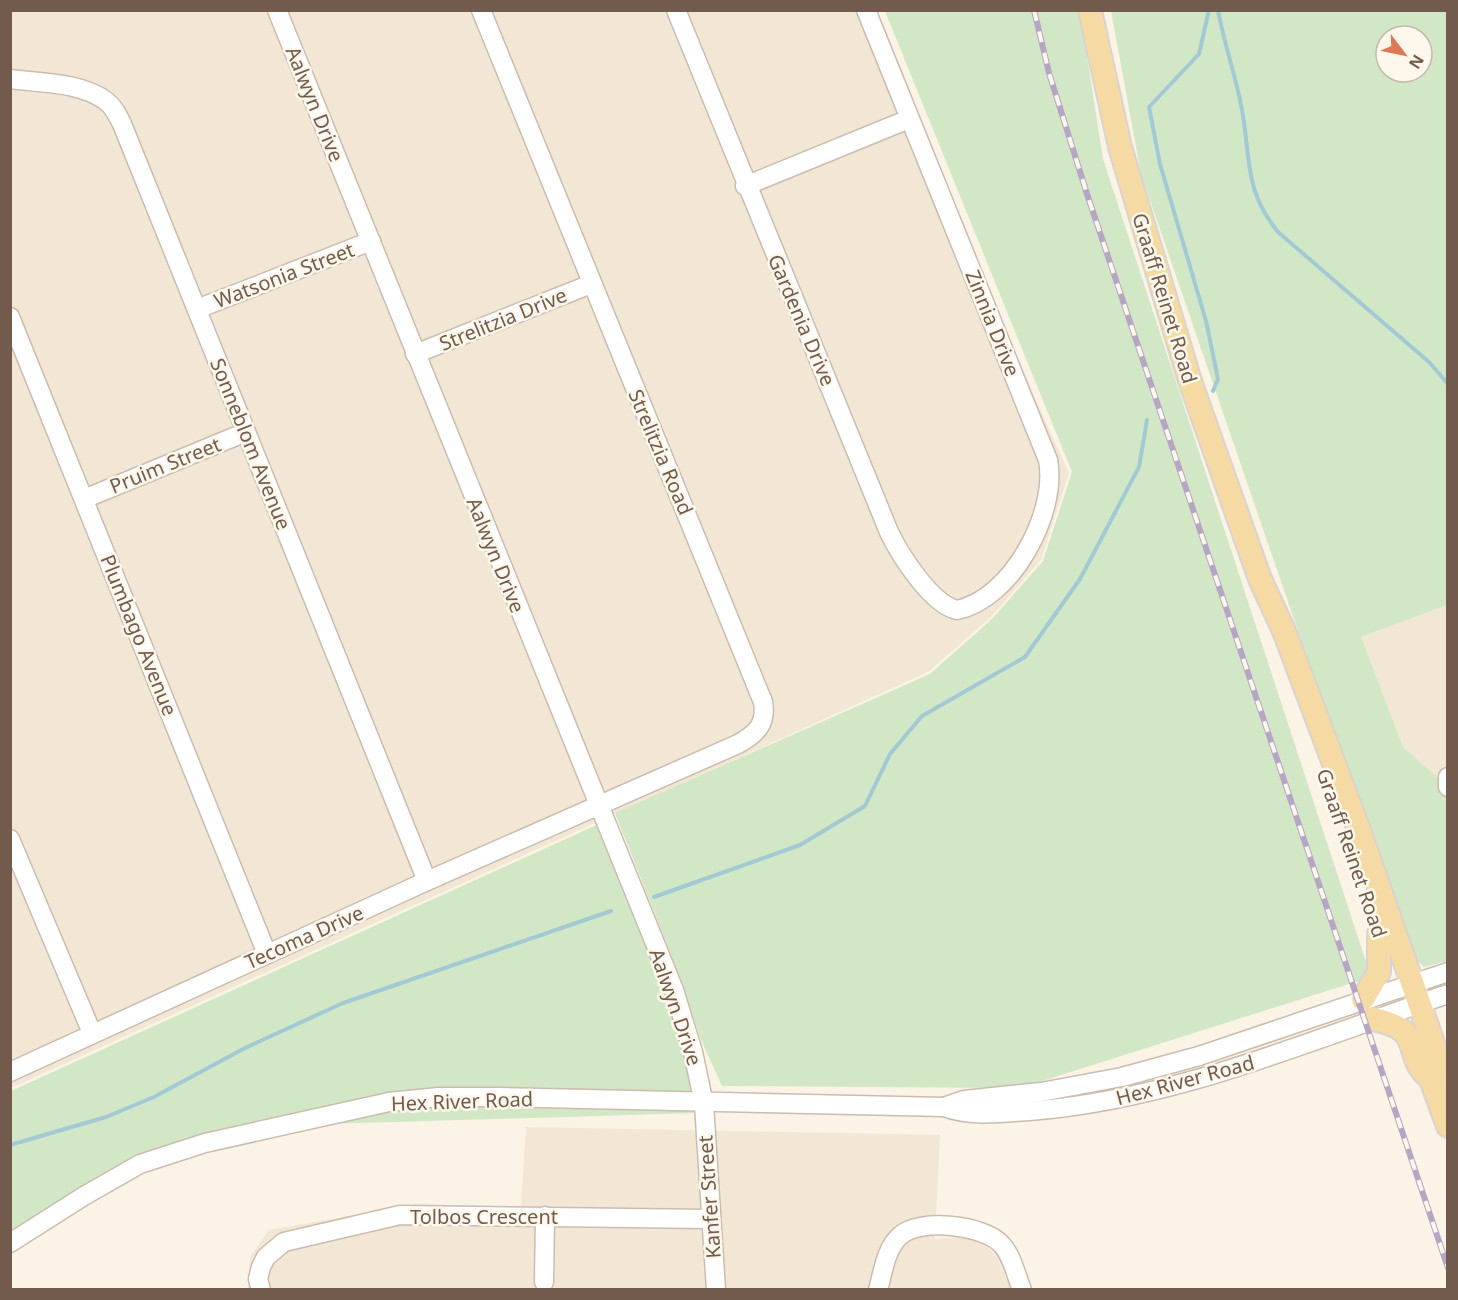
<svg xmlns="http://www.w3.org/2000/svg" width="1458" height="1300" font-family="'Noto Sans',sans-serif">
	<style>
		.residential { fill: #f2e6d5 }
		.green { fill: #d2e7c5; fill-rule: evenodd }
		.lines { fill: none; stroke-linecap: round; stroke-linejoin: round }
		.stream { stroke: #a3cad4; stroke-width: 4 }
		.minor-casing { stroke: #ccbcad; stroke-width: 21 }
		.major-casing { stroke: #dad4d0; stroke-width: 26 }
		.minor { stroke: #fff; stroke-width: 18 }
		.major { stroke: #f5daa3; stroke-width: 22 }
		.rail-casing { stroke: #b7a5c4; stroke-width: 6 }
		.rail { stroke: #fef7ec; stroke-width: 4; stroke-dasharray: 11; stroke-linecap: butt }
		.labels { text-anchor: middle; dominant-baseline: central; stroke-width: 5; stroke-linejoin: round; paint-order: stroke }
		.street-label { font-size: 20px; fill: #725b4c; stroke: #fef7ec }
	</style>
	<rect width="100%" height="100%" fill="#fbf4e6"/>
	<g class="residential">
		<path d="M10 11H866L909 119 1069 473 1041 560 991 617 928 672 11 1088Z"/>
		<path d="M1447 605V786L1403 747 1361 637Z"/>
		<path d="M526 1127 940 1135 935 1239 979 1235 997 1258 1012 1289 249 1290 248 1287 250 1257 269 1230 417 1204 521 1207Z"/>
	</g>
	<g class="green">
		<path d="M885 11H1080L1103 159 1371 977 1020 1088 722 1086 701 1040 681 980 615 813 930 674 992 619 1043 561 1072 472Z"/>
		<path d="M1111 11H1447V605L1361 637 1403 747 1447 786V961L1424 967 1408 951 1141 174ZM1386 36H1422V72H1386Z"/>
		<path d="M603 822 685 1048 697 1113 231 1127 11 1238V1091Z"/>
	</g>
	<g class="lines">
		<g class="stream">
			<path d="M1209 10 1199 54 1149 107 1160 164 1206 321 1218 379 1213 391"/>
			<path d="M1218 10C1224 44 1236 76 1242 110 1251 160 1244 190 1278 232L1429 362 1448 384"/>
			<path d="M654 897 800 845 865 806 890 754 922 716 1025 657 1080 579 1139 467 1147 420"/>
			<path d="M10 1145 106 1117 154 1097 245 1048 343 1003 611 911"/>
		</g>
		<defs>
			<g id="minor">
				<path d="M277 10 674 990 693 1052 704 1104 716 1290"/>
				<path d="M676 10 889 532C900 555 931 604 957 610 1012 599 1058 512 1048 460L866 10"/>
				<path d="M10 79C40 83 81 82 106 101 114 107 118 116 122 124L427 881"/>
				<path d="M745 186 909 119"/>
				<path d="M197 309 371 241"/>
				<path d="M10 317 267 954"/>
				<path d="M415 354 591 284"/>
				<path d="M84 499 246 432"/>
				<path d="M1448 777V787"/>
				<path d="M10 839 92 1033"/>
				<path d="M10 1072 427 881 738 744C756 734 767 724 763 702L481 10"/>
				<path d="M944 1107 964 1100 1041 1092 1122 1077 1199 1056 1448 972"/>
				<path d="M10 1243 84 1196 140 1164 205 1143 389 1102 439 1097H499L944 1107C972 1117 1000 1113 1029 1111 1175 1100 1310 1040 1448 994"/>
				<path d="M544 1282 545 1216"/>
				<path d="M261 1290 258 1279 261 1267 266 1257 284 1242 400 1215 710 1219"/>
				<path d="M878 1290C883 1272 886 1247 901 1235 920 1218 984 1225 1001 1244 1012 1255 1016 1275 1022 1290"/>
			</g>
			<g id="major">
				<path d="M1090 10 1120 147 1190 381 1260 579 1284 631 1359 830 1448 1086"/>
				<path d="M1363 999 1379 972V934"/>
				<path d="M1373 1019C1428 1030 1401 1055 1430 1078"/>
				<path d="M1427 1069 1448 1126"/>
			</g>
		</defs>
		<use href="#minor" class="minor-casing"/>
		<use href="#major" class="major-casing"/>
		<use href="#minor" class="minor"/>
		<use href="#major" class="major"/>
		<defs>
			<path id="rail" d="M1034 10 1049 73 1088 197 1448 1268"/>
		</defs>
		<use href="#rail" class="rail-casing"/>
		<use href="#rail" class="rail"/>
	</g>
	<g class="labels">
		<g class="street-label">
			<text transform="translate(315 104) rotate(68)">Aalwyn Drive</text>
			<text transform="translate(284 275) rotate(-21)">Watsonia Street</text>
			<text transform="translate(1165 298) rotate(73)">Graaff Reinet Road</text>
			<text transform="translate(503 319) rotate(-22)">Strelitzia Drive</text>
			<text transform="translate(802 320) rotate(67)">Gardenia Drive</text>
			<text transform="translate(993 323) rotate(68)">Zinnia Drive</text>
			<text transform="translate(251 444) rotate(68)">Sonneblom Avenue</text>
			<text transform="translate(661 452) rotate(67)">Strelitzia Road</text>
			<text transform="translate(165 465) rotate(-22)">Pruim Street</text>
			<text transform="translate(496 555) rotate(68)">Aalwyn Drive</text>
			<text transform="translate(139 635) rotate(68)">Plumbago Avenue</text>
			<text transform="translate(1352 853) rotate(71)">Graaff Reinet Road</text>
			<text transform="translate(304 937) rotate(-24)">Tecoma Drive</text>
			<text transform="translate(676 1007) rotate(71)">Aalwyn Drive</text>
			<text transform="translate(1185 1080) rotate(-15)">Hex River Road</text>
			<text transform="translate(462 1101) rotate(-2)">Hex River Road</text>
			<text transform="translate(709 1197) rotate(-94)">Kanfer Street</text>
			<text x="484" y="1216">Tolbos Crescent</text>
		</g>
	</g>
	<rect width="1458" height="1300" fill="none" stroke="#725b4c" stroke-width="24"/>
	<g transform="translate(1404 54) rotate(122)"><circle r="28" fill="#fef7ec" stroke="#c6b9ac" stroke-width="1.5"/>
	<path d="M0-4.5L10 22L0 15L-10 22Z" fill="#dc7853"/>
	<text y="-9" font-size="16" font-weight="bold" text-anchor="middle" fill="#725b4c">N</text>
	</g>
</svg>
